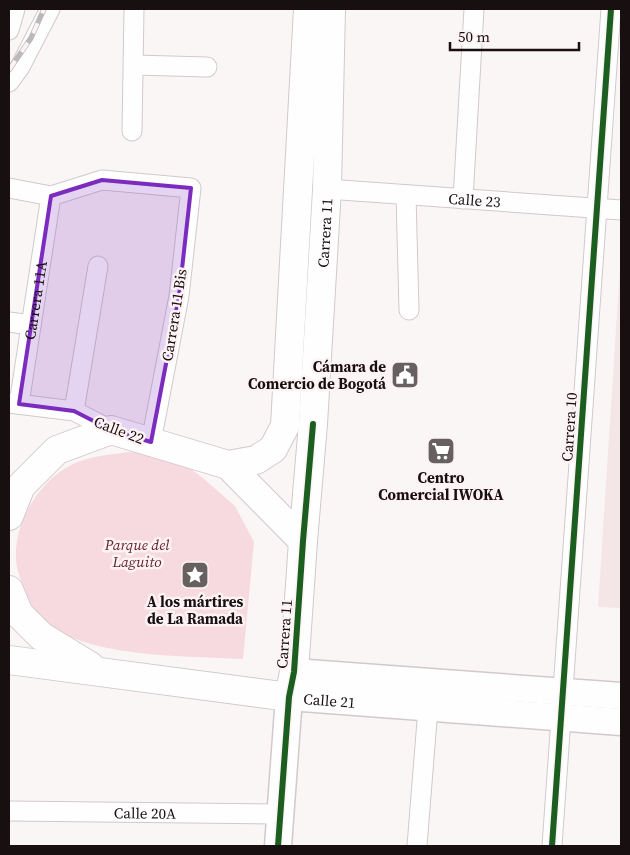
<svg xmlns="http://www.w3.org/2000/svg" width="630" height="855" font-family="'Source Serif 4',serif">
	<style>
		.built { fill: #f4e5e7 }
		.green { fill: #f7dadf }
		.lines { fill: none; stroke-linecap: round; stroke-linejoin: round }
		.street-casing { stroke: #d1c9cb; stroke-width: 21 }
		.secondary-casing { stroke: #d1c9cb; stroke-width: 29 }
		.primary-casing { stroke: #d1c9cb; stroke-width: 30 }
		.street { stroke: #fefefe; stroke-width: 19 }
		.secondary { stroke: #fefefe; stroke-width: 26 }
		.primary { stroke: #fefefe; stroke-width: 28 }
		.rail-casing { stroke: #bbb9ba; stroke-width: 5.5 }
		.rail { stroke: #fef3f4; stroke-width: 4; stroke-dasharray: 11; stroke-linecap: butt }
		.cycleway-casing { stroke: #fef3f4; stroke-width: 9 }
		.cycleway { stroke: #1b5e20; stroke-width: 6 }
		.marked { fill: #7b2cbf; fill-opacity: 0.2; stroke: #7b2cbf; stroke-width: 4; stroke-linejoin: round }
		.labels { text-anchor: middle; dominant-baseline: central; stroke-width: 5; stroke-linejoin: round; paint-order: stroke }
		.street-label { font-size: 15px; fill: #180f11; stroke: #fef3f4 }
		.poi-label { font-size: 15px; font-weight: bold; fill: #180f11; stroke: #fef3f4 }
		.park-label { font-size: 15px; font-style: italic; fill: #621e31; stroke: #fef3f4 }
	</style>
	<rect width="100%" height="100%" fill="#fbf6f6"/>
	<path class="built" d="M621 252V608L598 607Z"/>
	<path class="green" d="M129 452 174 456 204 479 235 506 254 542 243 659C184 656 93 658 44 623 36 618 28 597 24 587 20 578 16 568 16 558 14 523 39 481 71 465 89 456 109 455 129 452Z"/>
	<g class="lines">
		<defs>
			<g id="street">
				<path d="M9 30 15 9"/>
				<path d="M134 65 207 67"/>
				<path d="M9 82 20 67 50 9"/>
				<path d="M132 131 134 9"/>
				<path d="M9 188 51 196 102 180 191 188 179 296 151 442"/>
				<path id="s1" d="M327 189 621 210"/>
				<path d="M406 195 409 310"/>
				<path d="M463 199 474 9"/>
				<path d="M9 322 31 325"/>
				<path d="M9 403 74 411 111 430"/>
				<path id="s2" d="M19 404 51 196"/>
				<path d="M74 411 98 266"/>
				<path id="s3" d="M9 811 281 814"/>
				<path d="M417 846 428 708"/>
				<path d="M552 846 611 9"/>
			</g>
			<g id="secondary">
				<path d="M294 672 621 696"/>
				<path id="s4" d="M278 846 289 697 621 722"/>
			</g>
			<g id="primary">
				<path d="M228 465 303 541"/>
				<path d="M9 516 21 486 57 450 111 430 228 465 256 460 273 449 285 426 308 9"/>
				<path d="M9 590 19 614 41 636 90 666"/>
				<path id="s5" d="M9 660 289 697 294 672 303 541 313 424 327 189 331 9"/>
			</g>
		</defs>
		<use href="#street" class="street-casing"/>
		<use href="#secondary" class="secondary-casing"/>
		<use href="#primary" class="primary-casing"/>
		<use href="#street" class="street"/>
		<use href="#secondary" class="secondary"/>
		<use href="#primary" class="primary"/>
		<defs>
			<path id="rail" d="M9 70 31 38 44 9"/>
		</defs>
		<use href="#rail" class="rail-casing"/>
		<use href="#rail" class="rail"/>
		<defs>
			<g id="cycleway">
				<path d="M278 846 289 697 294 672 303 541 313 424"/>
				<path d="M552 846 611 9"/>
			</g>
		</defs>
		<use href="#cycleway" class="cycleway-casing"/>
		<use href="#cycleway" class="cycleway"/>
	</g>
	<path class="marked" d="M102 180 191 188 179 296 151 442 111 430 74 411 19 404 51 196Z"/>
	<defs>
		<symbol id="civic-square" viewBox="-11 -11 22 22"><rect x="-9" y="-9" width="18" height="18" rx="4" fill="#676061" stroke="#fef3f4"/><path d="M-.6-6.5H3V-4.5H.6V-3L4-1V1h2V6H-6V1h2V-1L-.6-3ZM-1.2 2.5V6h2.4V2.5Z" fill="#fff"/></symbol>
		<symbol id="supermarket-square" viewBox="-11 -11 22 22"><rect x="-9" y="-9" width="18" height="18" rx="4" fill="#676061" stroke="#fef3f4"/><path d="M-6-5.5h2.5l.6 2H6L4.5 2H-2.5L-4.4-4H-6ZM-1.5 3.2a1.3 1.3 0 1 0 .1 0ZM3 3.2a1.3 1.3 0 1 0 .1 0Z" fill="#fff"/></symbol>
		<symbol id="sight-square" viewBox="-11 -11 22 22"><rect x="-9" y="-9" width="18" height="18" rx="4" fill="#676061" stroke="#fef3f4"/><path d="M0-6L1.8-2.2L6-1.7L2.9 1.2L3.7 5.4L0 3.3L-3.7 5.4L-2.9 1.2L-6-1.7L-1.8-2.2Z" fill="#fff"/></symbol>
	</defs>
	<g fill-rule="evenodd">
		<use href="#civic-square" x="389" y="359" width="32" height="32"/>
		<use href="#supermarket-square" x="425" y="435" width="32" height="32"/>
		<use href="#sight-square" x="179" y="559" width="32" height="32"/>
	</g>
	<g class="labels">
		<g class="street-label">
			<text stroke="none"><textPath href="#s1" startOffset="148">Calle 23</textPath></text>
			<text stroke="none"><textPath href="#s5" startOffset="748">Carrera 11</textPath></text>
			<text stroke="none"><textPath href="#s2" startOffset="105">Carrera 11A</textPath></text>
			<text transform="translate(174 315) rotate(-81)">Carrera 11 Bis</text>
			<text transform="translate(569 427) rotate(-86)">Carrera 10</text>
			<text transform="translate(119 430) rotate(21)">Calle 22</text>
			<text transform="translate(284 634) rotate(-86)">Carrera 11</text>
			<text stroke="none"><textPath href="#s4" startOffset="190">Calle 21</textPath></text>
			<text stroke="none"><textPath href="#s3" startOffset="136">Calle 20A</textPath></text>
		</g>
		<g class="poi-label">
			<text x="386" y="366" text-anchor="end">Cámara de<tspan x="386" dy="17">Comercio de Bogotá</tspan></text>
			<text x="441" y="477">Centro<tspan x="441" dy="17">Comercial IWOKA</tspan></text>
			<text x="195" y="601">A los mártires<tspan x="195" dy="17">de La Ramada</tspan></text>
		</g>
		<g class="park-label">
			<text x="137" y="544">Parque del<tspan x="137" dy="17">Laguito</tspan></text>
		</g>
	</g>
	<rect width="630" height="855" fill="none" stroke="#180f11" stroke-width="20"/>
	<path d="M450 42v8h129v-8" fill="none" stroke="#180f11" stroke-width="2.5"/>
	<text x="458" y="42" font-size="15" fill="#180f11" stroke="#fef3f4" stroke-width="4" paint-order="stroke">50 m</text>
</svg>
